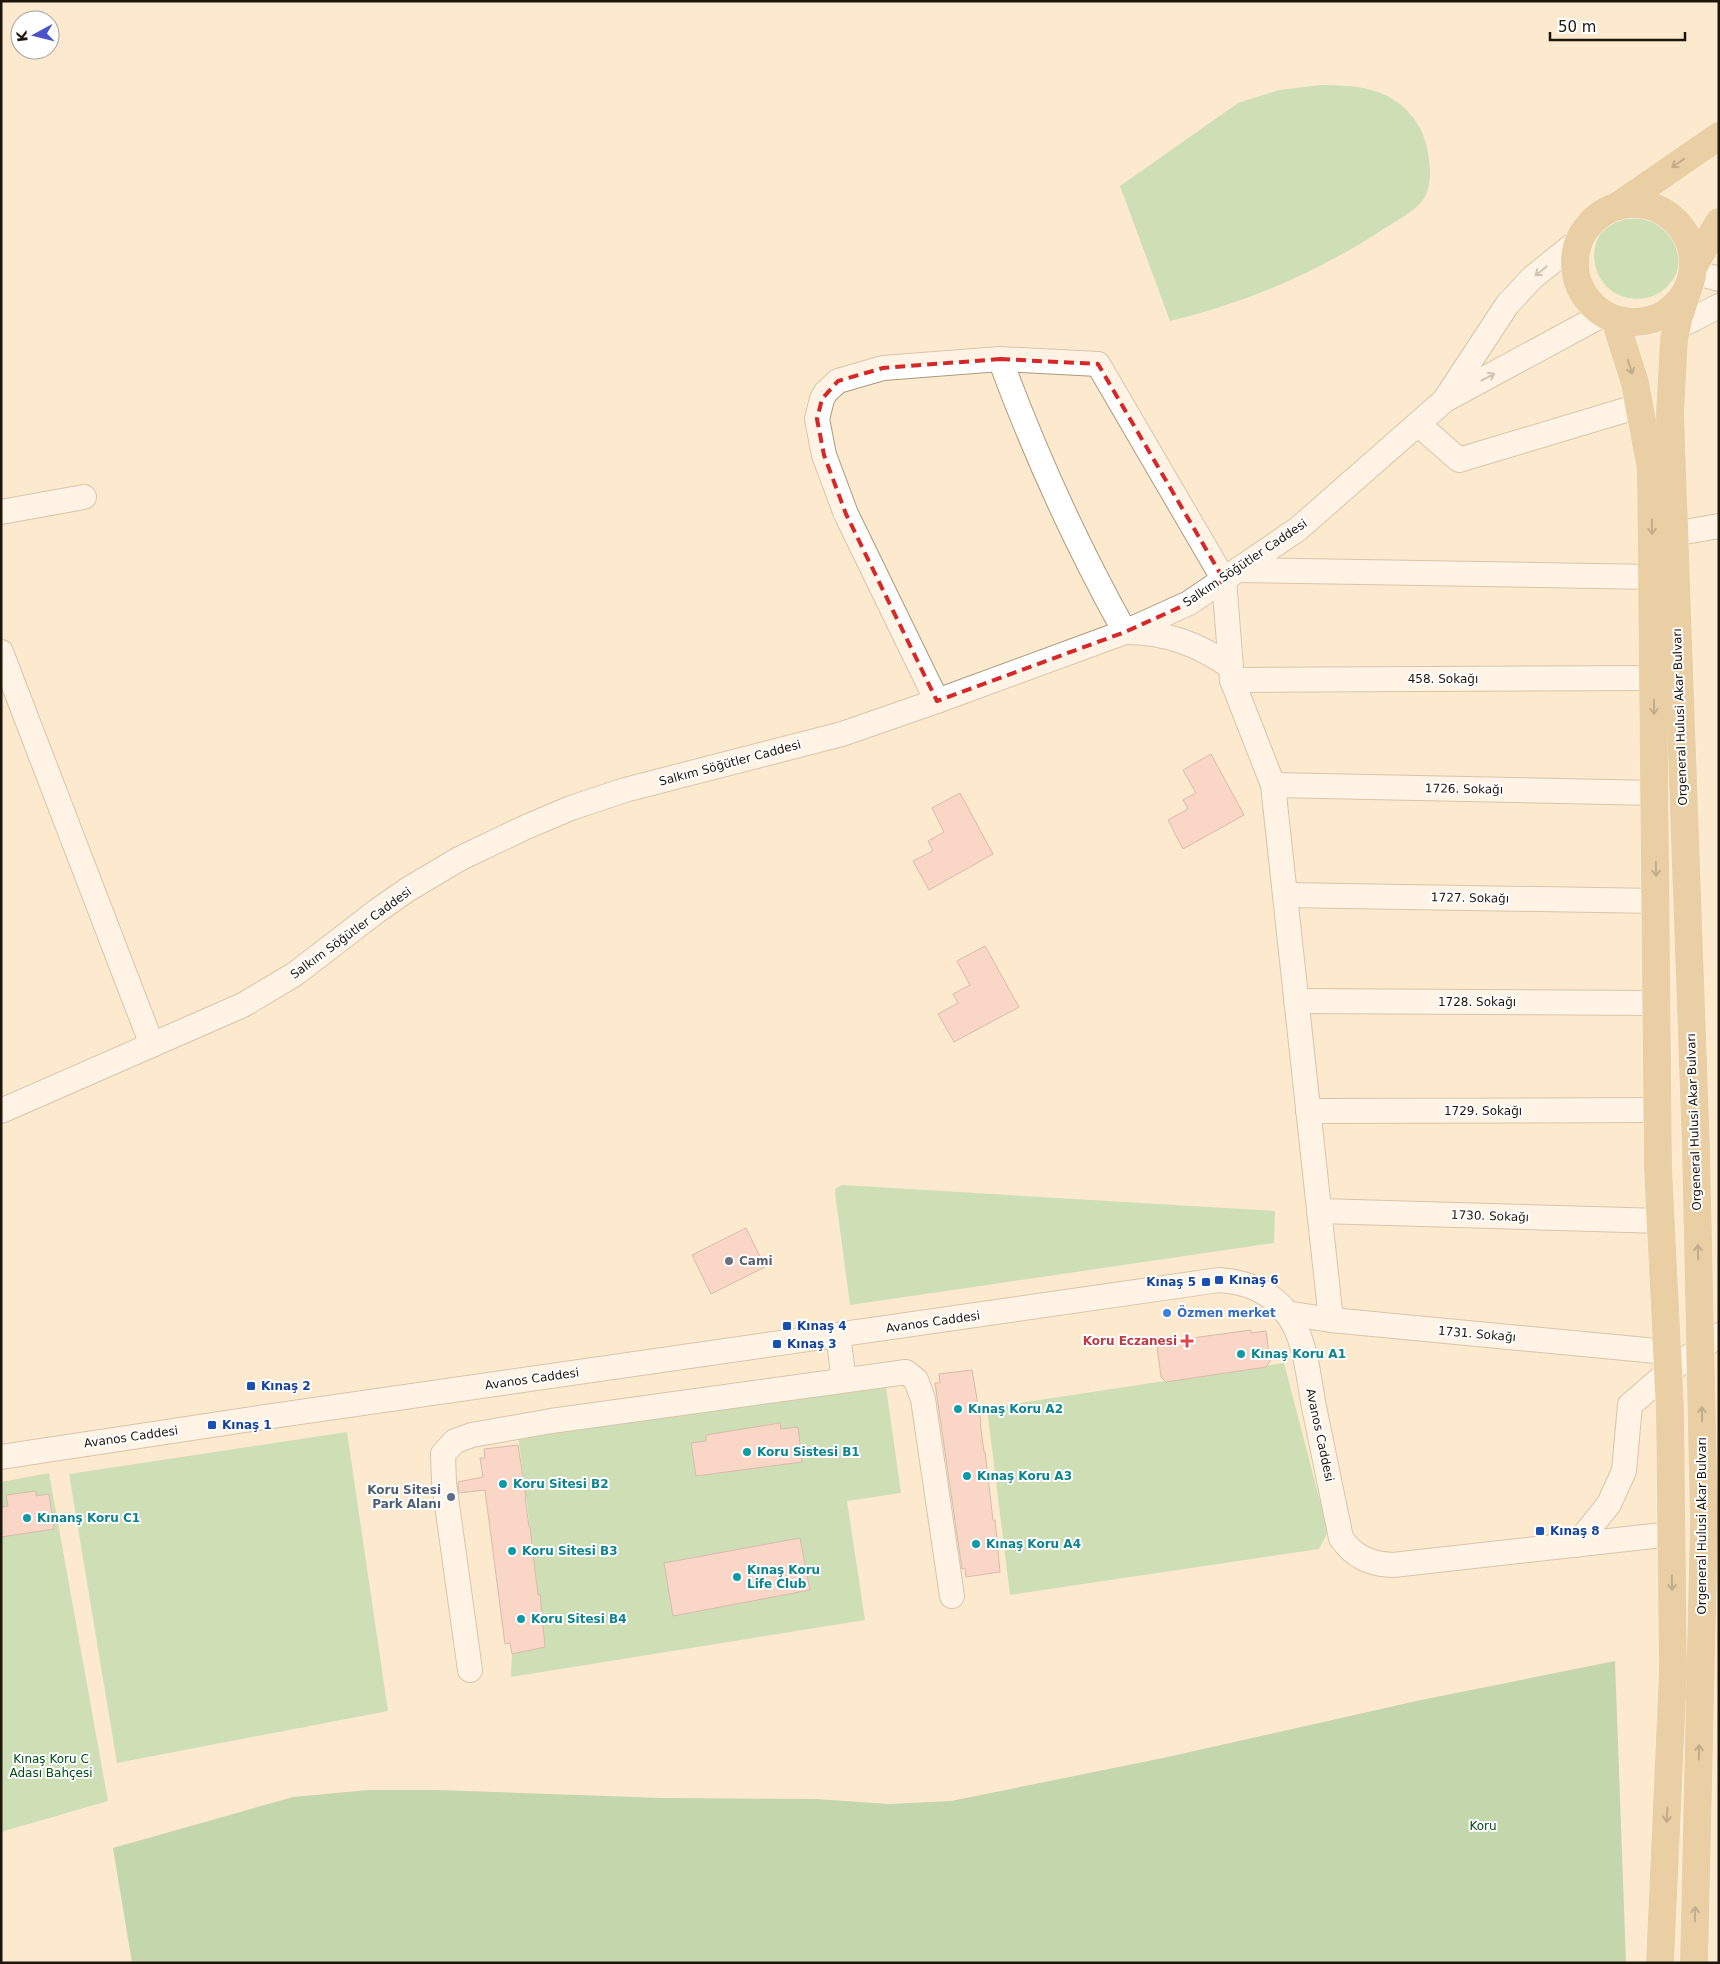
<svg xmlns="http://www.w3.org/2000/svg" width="1720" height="1964" font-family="'DejaVu Sans',sans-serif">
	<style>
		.green { fill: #95d39a }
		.forest { fill: #7ebf84 }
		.building { fill: #f7bfbe; stroke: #a78483 }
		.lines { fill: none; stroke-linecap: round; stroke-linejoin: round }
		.minor-casing { stroke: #aa997e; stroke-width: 26 }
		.major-casing { stroke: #fff; stroke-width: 29 }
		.minor { stroke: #fff; stroke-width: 24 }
		.major { stroke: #d4b072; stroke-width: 28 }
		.oneway { stroke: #78633f }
		.oneway2 { stroke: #999692 }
		.marked { fill: none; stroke: #d62828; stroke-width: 4; stroke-dasharray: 10 6; stroke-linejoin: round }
		.worship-dot { fill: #6b7280; stroke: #fff; stroke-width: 2 }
		.transit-dot { fill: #1a4fb4; stroke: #fff; stroke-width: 2 }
		.shop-dot { fill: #3f7fe0; stroke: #fff; stroke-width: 2 }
		.health-dot { fill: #e0444e; stroke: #fff; stroke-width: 2 }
		.culture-dot { fill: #0f9aa8; stroke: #fff; stroke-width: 2 }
		.service-dot { fill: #5c6f8a; stroke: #fff; stroke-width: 2 }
		.labels { text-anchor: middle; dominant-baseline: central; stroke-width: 4; stroke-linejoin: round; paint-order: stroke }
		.street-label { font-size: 12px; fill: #1c160c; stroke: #fff }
		.worship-label { font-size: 12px; font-weight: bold; fill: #5b616d; stroke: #fff; text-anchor: start }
		.transit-label { font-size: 12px; font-weight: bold; fill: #164399; stroke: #fff; text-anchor: start }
		.shop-label { font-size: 12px; font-weight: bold; fill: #366cbe; stroke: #fff; text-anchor: start }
		.health-label { font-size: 12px; font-weight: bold; fill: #be3a42; stroke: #fff; text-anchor: end }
		.culture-label { font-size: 12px; font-weight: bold; fill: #0d838f; stroke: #fff; text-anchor: start }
		.service-label { font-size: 12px; font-weight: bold; fill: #4e5e75; stroke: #fff; text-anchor: end }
		.park-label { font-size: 12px; fill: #004c16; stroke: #fff }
	</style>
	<rect width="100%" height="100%" fill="#fdeace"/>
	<g class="green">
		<path d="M1321 85C1362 85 1398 89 1420 128 1429 146 1436 184 1422 201 1417 209 1394 223 1385 228 1319 272 1247 302 1170 321L1120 186 1238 103 1279 90Z"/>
		<circle cx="1637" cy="256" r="43"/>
		<path d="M842 1185 1275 1211 1274 1243 850 1305 835 1192 836 1188Z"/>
		<path d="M1284 1363 1328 1532 1319 1549 1010 1595 987 1408Z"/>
		<path d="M886 1387 901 1493 847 1501 865 1620 511 1677 512 1654 545 1647 518 1435Z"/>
		<path d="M347 1432 388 1711 117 1763 69 1474Z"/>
		<path d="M49 1473 108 1801 1 1832V1482Z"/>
	</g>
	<path class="forest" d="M1615 1661 1626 1963H132L113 1848 293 1797 368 1790H438L662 1798 816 1799 889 1804 951 1801 1163 1758 1421 1700Z"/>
	<g class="building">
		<path d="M1211 754 1244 815 1183 849 1168 820 1188 809 1183 800 1196 793 1183 770Z"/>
		<path d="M960 793 993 854 929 890 913 861 933 851 928 841 944 832 932 808Z"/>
		<path d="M985 946 1019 1007 954 1042 938 1014 958 1003 953 994 970 985 957 961Z"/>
		<path d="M746 1228 765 1267 711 1294 692 1255Z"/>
		<path d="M1251 1330V1333L1266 1331 1270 1361 1266 1367 1166 1382 1161 1377 1157 1346 1171 1344 1170 1341Z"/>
		<path d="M972 1370 981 1422H980L984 1452H985L993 1520H995L1000 1572 966 1577 965 1568 962 1569 935 1383H940L939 1374Z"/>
		<path d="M780 1423 781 1429 798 1427 802 1462 696 1476 691 1443 706 1441V1435Z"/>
		<path d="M518 1445 526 1497H525L529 1527H530L538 1595 540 1594 545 1647 512 1654 510 1643 505 1644 485 1490 459 1493 458 1482 483 1477 480 1458H485L484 1449Z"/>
		<path d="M36 1491V1496L49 1494 54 1529 1 1537V1507L8 1506 6 1495Z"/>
		<path d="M800 1538 810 1590 673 1616 664 1563Z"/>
	</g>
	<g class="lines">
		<defs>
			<g id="minor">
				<path d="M1693 272 1719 279"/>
				<path d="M1676 328 1719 306"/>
				<path d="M1000 359C1035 454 1076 544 1125 632 1166 632 1198 644 1231 667"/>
				<path d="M1446 398 1507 305 1532 278 1579 240"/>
				<path d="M1418 424 1459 460 1639 406"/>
				<path d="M1 512 84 497"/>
				<path d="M1673 534 1719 526"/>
				<path d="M1238 570 1653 577"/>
				<path d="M1 652 152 1045"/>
				<path d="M1232 680 1654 678"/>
				<path d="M937 701 846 514 824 455 817 419 822 399 826 392 838 381 883 368 1000 359 1098 364 1224 580 1232 680 1273 785 1331 1320"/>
				<path d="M1273 785 1655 793"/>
				<path d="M1285 895 1656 901"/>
				<path d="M1296 1001 1657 1003"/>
				<path d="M1 1111 243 1005 295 974 377 911 407 890 459 859 526 827 571 808 625 790 842 734 937 701 1125 632 1189 603 1298 529 1445 400 1604 314"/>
				<path d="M1308 1111 1658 1110"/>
				<path d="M1319 1211 1661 1221"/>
				<path d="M1286 1313 1331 1320 1667 1352"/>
				<path d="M838 1335 844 1380"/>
				<path d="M1 1457 252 1419 1219 1280C1246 1282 1269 1290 1286 1312 1306 1338 1308 1375 1314 1407 1323 1450 1332 1494 1341 1538 1354 1557 1370 1564 1393 1565L1671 1534"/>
				<path d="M1576 1545 1609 1504 1624 1471 1630 1405 1668 1372 1719 1335"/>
				<path d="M470 1670 444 1483 443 1454 455 1441 472 1435 551 1421 906 1372 916 1380 923 1399 952 1596"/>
			</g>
			<g id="major">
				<circle cx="1634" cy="263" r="59"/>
				<path d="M1616 207 1719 136"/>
				<path d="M1693 267 1719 222"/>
				<path d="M1690 283 1678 319 1674 340 1670 413 1696 1149 1704 1521 1694 1963"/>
				<path d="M1615 320 1635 383 1651 469 1658 1167 1670 1409 1673 1672 1660 1963"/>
			</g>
		</defs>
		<use href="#minor" class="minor-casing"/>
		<use href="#major" class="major-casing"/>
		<use href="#minor" class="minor"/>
		<use href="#major" class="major"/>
	</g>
	<defs><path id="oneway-shaft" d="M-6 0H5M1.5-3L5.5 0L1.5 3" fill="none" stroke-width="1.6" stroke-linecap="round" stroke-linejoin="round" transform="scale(1.25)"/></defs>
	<g class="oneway">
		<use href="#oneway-shaft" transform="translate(1678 163) rotate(146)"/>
		<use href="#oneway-shaft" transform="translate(1630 367) rotate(73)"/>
		<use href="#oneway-shaft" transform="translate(1652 527) rotate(89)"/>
		<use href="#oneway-shaft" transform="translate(1654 707) rotate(90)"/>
		<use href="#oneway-shaft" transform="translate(1656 869) rotate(89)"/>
		<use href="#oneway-shaft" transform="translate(1698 1252) rotate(-91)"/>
		<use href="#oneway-shaft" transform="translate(1702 1414) rotate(-91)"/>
		<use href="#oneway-shaft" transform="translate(1672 1583) rotate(89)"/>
		<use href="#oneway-shaft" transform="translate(1699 1752) rotate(-89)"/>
		<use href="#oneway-shaft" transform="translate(1667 1815) rotate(93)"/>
		<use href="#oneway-shaft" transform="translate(1695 1914) rotate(-89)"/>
	</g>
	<g class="oneway2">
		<use href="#oneway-shaft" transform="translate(1541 271) rotate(141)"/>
		<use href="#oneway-shaft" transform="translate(1488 377) rotate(-28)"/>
	</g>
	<path d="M0 0H1720V1964H0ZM1000 359 1098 364 1224 580 1189 603 1125 632 937 701 846 514 824 455 817 419 822 399 838 381 883 368Z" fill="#fdeace" fill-opacity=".55" fill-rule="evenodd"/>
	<path class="marked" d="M1000 359 1098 364 1224 580 1189 603 1125 632 937 701 846 514 824 455 817 419 822 399 838 381 883 368Z"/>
	<circle class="worship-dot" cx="729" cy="1261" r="5"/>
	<g class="transit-dot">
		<rect x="1214" y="1275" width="10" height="10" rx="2.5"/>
		<rect x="1201" y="1277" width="10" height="10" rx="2.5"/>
		<rect x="782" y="1321" width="10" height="10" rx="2.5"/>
		<rect x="772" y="1339" width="10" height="10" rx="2.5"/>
		<rect x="246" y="1381" width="10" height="10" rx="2.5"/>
		<rect x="207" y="1420" width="10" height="10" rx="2.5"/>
		<rect x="1535" y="1526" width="10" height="10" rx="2.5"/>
	</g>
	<circle class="shop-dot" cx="1167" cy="1313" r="5"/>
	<path class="health-dot" d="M1184.5 1333.5h5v5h5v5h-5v5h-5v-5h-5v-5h5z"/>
	<g class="culture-dot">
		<circle cx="1241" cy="1354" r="5"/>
		<circle cx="958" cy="1409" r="5"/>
		<circle cx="747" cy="1452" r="5"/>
		<circle cx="967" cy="1476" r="5"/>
		<circle cx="503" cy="1484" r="5"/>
		<circle cx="27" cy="1518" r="5"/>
		<circle cx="976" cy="1544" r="5"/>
		<circle cx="512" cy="1551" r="5"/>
		<circle cx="737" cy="1577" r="5"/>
		<circle cx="521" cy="1619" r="5"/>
	</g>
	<circle class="service-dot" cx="451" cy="1497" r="5"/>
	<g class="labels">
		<g class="street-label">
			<text transform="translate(1245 563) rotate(-34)">Salkım Söğütler Caddesi</text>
			<text x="1443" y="679">458. Sokağı</text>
			<text transform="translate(1680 717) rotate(-92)">Orgeneral Hulusi Akar Bulvarı</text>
			<text transform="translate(730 763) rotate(-15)">Salkım Söğütler Caddesi</text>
			<text transform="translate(1464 789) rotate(1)">1726. Sokağı</text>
			<text transform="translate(1470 898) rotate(1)">1727. Sokağı</text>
			<text transform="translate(351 933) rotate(-36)">Salkım Söğütler Caddesi</text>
			<text x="1477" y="1002">1728. Sokağı</text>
			<text x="1483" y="1111">1729. Sokağı</text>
			<text transform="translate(1694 1122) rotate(-92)">Orgeneral Hulusi Akar Bulvarı</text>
			<text transform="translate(1490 1216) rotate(2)">1730. Sokağı</text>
			<text transform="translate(933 1322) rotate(-8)">Avanos Caddesi</text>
			<text transform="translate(1477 1334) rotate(5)">1731. Sokağı</text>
			<text transform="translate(532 1379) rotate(-8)">Avanos Caddesi</text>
			<text transform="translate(1320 1435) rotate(78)">Avanos Caddesi</text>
			<text transform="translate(131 1437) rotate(-8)">Avanos Caddesi</text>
			<text transform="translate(1702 1526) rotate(-90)">Orgeneral Hulusi Akar Bulvarı</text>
		</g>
		<g class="worship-label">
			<text x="739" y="1261">Cami</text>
		</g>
		<g class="transit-label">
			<text x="1229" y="1280">Kınaş 6</text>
			<text x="1196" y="1282" text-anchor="end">Kınaş 5</text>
			<text x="797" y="1326">Kınaş 4</text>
			<text x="787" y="1344">Kınaş 3</text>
			<text x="261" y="1386">Kınaş 2</text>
			<text x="222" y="1425">Kınaş 1</text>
			<text x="1550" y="1531">Kınaş 8</text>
		</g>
		<g class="shop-label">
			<text x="1177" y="1313">Özmen merket</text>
		</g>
		<g class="health-label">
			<text x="1177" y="1341">Koru Eczanesi</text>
		</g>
		<g class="culture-label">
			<text x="1251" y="1354">Kınaş Koru A1</text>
			<text x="968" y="1409">Kınaş Koru A2</text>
			<text x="757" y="1452">Koru Sistesi B1</text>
			<text x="977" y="1476">Kınaş Koru A3</text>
			<text x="513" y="1484">Koru Sitesi B2</text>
			<text x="37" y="1518">Kınanş Koru C1</text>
			<text x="986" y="1544">Kınaş Koru A4</text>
			<text x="522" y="1551">Koru Sitesi B3</text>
			<text x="747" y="1570">Kınaş Koru<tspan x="747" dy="14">Life Club</tspan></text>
			<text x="531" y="1619">Koru Sitesi B4</text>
		</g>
		<g class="service-label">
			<text x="441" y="1490">Koru Sitesi<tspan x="441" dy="14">Park Alanı</tspan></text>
		</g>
		<g class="park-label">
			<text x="51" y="1759">Kınaş Koru C<tspan x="51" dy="14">Adası Bahçesi</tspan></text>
			<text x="1483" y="1826">Koru</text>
		</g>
	</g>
	<rect width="1720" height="1964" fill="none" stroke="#1c160c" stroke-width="5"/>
	<g transform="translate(35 35) rotate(263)"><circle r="24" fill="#ffffff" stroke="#a4a29e"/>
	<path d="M0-4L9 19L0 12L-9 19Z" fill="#4c53c9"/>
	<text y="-8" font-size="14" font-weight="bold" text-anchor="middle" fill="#1c160c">K</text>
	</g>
	<path d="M1550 32v8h135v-8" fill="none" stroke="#1c160c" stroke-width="2.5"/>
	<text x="1558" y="32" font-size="15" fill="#1c160c" stroke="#ffffff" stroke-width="4" paint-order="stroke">50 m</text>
</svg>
